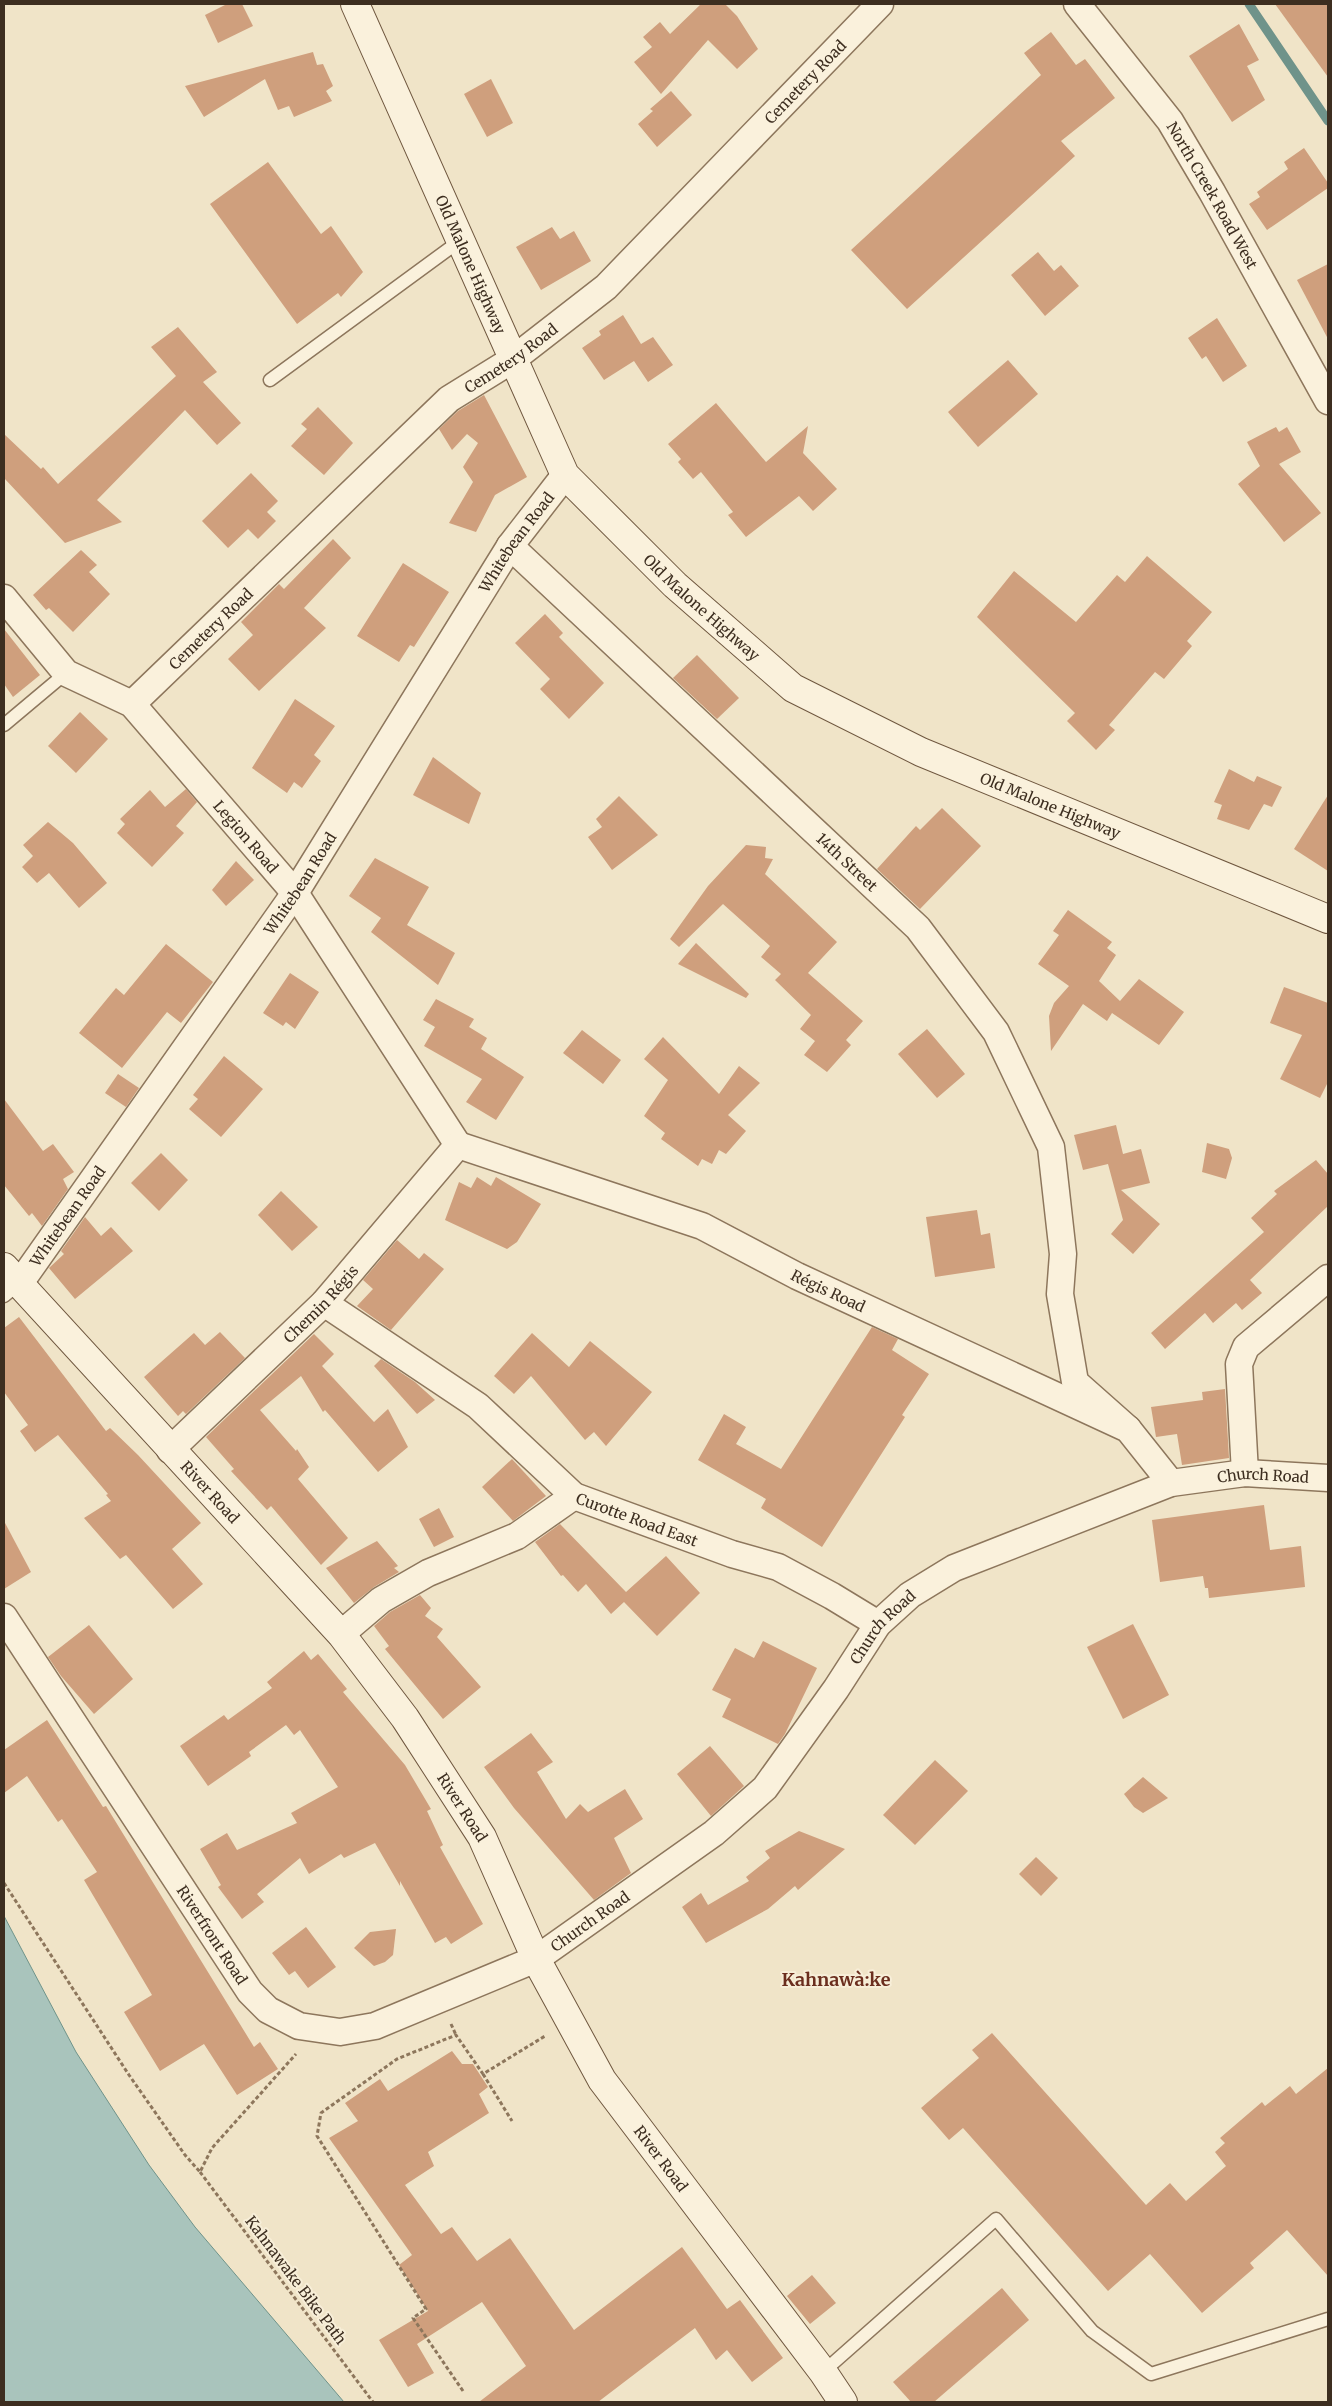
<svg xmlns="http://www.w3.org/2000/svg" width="1332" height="2406" font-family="Merriweather,serif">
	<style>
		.water { fill: #a9c4bc; stroke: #6f938a }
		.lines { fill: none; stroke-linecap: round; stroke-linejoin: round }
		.stream { stroke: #6f938a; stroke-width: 9 }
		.building { fill: #cf9f7d }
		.lane-casing { stroke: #8d765c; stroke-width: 15 }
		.street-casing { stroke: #8d765c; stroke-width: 29 }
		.secondary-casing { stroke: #6f573f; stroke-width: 30 }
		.path { stroke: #8d765c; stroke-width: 3; stroke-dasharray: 4 2.5; stroke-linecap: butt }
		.lane { stroke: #faf1dc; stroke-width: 12 }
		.street { stroke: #faf1dc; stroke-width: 26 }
		.secondary { stroke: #faf1dc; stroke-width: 28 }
		.labels { text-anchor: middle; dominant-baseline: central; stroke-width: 4; stroke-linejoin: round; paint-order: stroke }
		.street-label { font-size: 15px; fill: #3d2e20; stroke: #f7eed8 }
		.quarter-label { font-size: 18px; font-weight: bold; fill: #6b2e1e; stroke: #f7eed8 }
	</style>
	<rect width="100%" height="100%" fill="#f0e4c8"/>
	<path class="water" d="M4 1916 76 2052 149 2165 195 2227 344 2402H4Z"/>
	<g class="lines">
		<path class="stream" d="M1249 4 1328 121"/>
	</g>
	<g class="building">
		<path d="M227 4H242L253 26 218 43 205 15Z"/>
		<path d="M701 4H725L737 16 758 49 737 69 708 40 661 94 634 62 652 47 643 37 660 22 670 34Z"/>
		<path d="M1275 4H1328V77Z"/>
		<path d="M1239 24 1259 60 1247 66 1265 100 1232 122 1189 56Z"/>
		<path d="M1051 32 1076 65 1085 59 1115 98 1061 141 1075 156 907 309 851 250 1041 75 1024 53Z"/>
		<path d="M313 52 317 65 323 64 333 86 326 91 332 101 294 117 289 106 278 110 265 79 204 117 185 86Z"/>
		<path d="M491 79 513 123 487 137 464 94Z"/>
		<path d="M671 91 692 115 657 147 638 124 653 111 650 109Z"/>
		<path d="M1304 148 1328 183V188L1267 230 1249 204 1260 197 1257 192 1288 169 1284 162Z"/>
		<path d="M268 162 321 234 331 226 363 272 341 297 338 293 297 324 210 204Z"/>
		<path d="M552 227 560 239 574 231 591 261 541 290 516 247Z"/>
		<path d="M1038 252 1054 271 1061 265 1079 286 1045 316 1011 275Z"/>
		<path d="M1328 264V339L1297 280Z"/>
		<path d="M623 315 641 344 653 337 673 365 648 382 634 361 604 380 582 348 601 335 599 331Z"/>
		<path d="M1217 318 1247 366 1223 382 1206 356 1202 359 1188 338Z"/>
		<path d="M178 327 217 372 203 382 241 423 217 445 185 410 97 500 122 522 65 543 4 478V434L41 469 43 467 58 484 176 376 151 347Z"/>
		<path d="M1008 360 1038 394 978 447 948 412Z"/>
		<path d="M484 395 527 477 495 495 476 532 449 523 473 482 463 467 478 443 467 434 452 450 439 429 458 411Z"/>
		<path d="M716 403 766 462 808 426 803 453 837 489 813 511 799 496 746 537 728 515 733 512 701 472 693 479 678 462 681 459 668 444Z"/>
		<path d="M318 407 353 443 324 475 291 446 307 429 301 424Z"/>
		<path d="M1276 427 1279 432 1287 427 1301 452 1279 464 1321 513 1284 542 1238 484 1260 466 1247 442Z"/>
		<path d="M251 473 278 501 267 512 276 521 258 539 248 529 228 548 202 521Z"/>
		<path d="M333 539 351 558 304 608 326 628 259 691 228 659 253 635 241 622 279 584 284 589Z"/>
		<path d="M81 550 97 565 89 572 110 594 73 632 49 608 46 610 33 595Z"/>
		<path d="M1147 556 1212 612 1187 641 1192 646 1164 679 1155 672 1109 725 1115 730 1096 750 1067 721 1075 713 977 617 1014 571 1076 622 1117 575 1125 582Z"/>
		<path d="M403 563 449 592 414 647 410 645 399 662 357 636Z"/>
		<path d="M545 614 563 633 559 637 604 683 569 719 540 689 550 679 515 643Z"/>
		<path d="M4 629 40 675 13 697 4 684Z"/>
		<path d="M697 655 739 698 717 719 673 678Z"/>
		<path d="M295 699 335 726 314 755 321 761 302 788 294 782 287 793 252 768Z"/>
		<path d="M80 712 108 739 76 773 48 746Z"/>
		<path d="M433 757 481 793 469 824 413 795Z"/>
		<path d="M1229 769 1254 782 1257 776 1282 787 1272 807 1264 804 1249 830 1217 819 1222 805 1214 802Z"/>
		<path d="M186 789 197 802 176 826 184 833 152 867 117 833 125 824 120 819 150 790 165 807Z"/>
		<path d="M1328 795V871L1294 849Z"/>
		<path d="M619 796 658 835 612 870 588 837 602 827 596 819Z"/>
		<path d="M942 808 981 846 920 909 877 869 916 826 920 830Z"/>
		<path d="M48 822 73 843 107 883 79 908 49 873 37 883 22 867 33 856 23 845Z"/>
		<path d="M746 845 766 847 765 858 773 859 765 874 837 942 808 973 863 1021 846 1040 851 1045 827 1072 804 1055 815 1041 800 1029 811 1015 775 980 781 974 761 957 770 946 723 904 679 947 670 939 708 886Z"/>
		<path d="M375 858 429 887 407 925 455 953 438 985 371 932 381 918 349 896Z"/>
		<path d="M236 861 254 880 226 906 212 890Z"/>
		<path d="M1068 910 1112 942 1107 948 1116 955 1099 981 1120 1001 1139 979 1184 1012 1159 1045 1112 1013 1107 1021 1083 1004 1051 1051 1049 1016 1054 1003 1069 986 1038 964 1059 935 1053 931Z"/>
		<path d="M696 943 749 994 746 998 678 964Z"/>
		<path d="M166 944 213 982 181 1023 167 1012 122 1068 79 1033 116 988 124 995Z"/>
		<path d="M290 973 319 992 295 1029 286 1022 283 1026 263 1013Z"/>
		<path d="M1284 987 1328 1003V1082L1320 1098 1280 1079 1302 1035 1270 1023Z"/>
		<path d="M436 999 474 1019 469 1027 487 1038 481 1049 524 1077 496 1120 466 1102 482 1079 424 1046 435 1027 423 1020Z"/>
		<path d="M927 1029 965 1074 937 1098 898 1054Z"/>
		<path d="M582 1030 621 1060 603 1084 563 1053Z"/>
		<path d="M663 1037 719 1094 739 1066 760 1083 728 1115 746 1131 726 1154 719 1150 712 1164 702 1159 698 1166 661 1139 665 1133 644 1116 668 1080 644 1059Z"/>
		<path d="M224 1056 263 1089 221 1137 189 1109 198 1099 193 1095Z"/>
		<path d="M118 1074 139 1088 126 1107 105 1093Z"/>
		<path d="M4 1099 43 1151 53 1144 74 1172 63 1179 68 1189 42 1226 32 1213 29 1216 4 1185Z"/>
		<path d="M1116 1125 1123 1154 1141 1149 1150 1183 1121 1190 1160 1224 1133 1254 1111 1234 1123 1220 1108 1164 1083 1170 1074 1135Z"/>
		<path d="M1207 1143 1229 1149 1232 1158 1226 1179 1202 1172Z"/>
		<path d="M161 1153 188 1180 159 1211 131 1183Z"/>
		<path d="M1316 1160 1328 1174V1206L1250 1280 1262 1293 1242 1310 1236 1303 1213 1323 1205 1313 1165 1349 1151 1333 1264 1232 1251 1218 1277 1194 1274 1191Z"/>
		<path d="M477 1177 491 1186 496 1177 541 1204 517 1242 507 1249 445 1220 459 1182 471 1188Z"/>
		<path d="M281 1191 318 1227 292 1251 258 1215Z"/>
		<path d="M977 1210 981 1235 990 1233 995 1268 935 1277 926 1217Z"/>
		<path d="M85 1217 101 1236 111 1227 133 1251 75 1299 49 1268 64 1254 61 1251Z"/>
		<path d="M397 1240 419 1259 424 1253 444 1269 391 1330 357 1306 373 1289 363 1280Z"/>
		<path d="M19 1317 106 1431 110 1428 138 1455 201 1523 172 1549 203 1584 173 1609 126 1555 120 1559 84 1518 111 1501 106 1495 108 1494 58 1435 35 1452 20 1431 28 1425 4 1392V1328Z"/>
		<path d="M872 1327 898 1339 892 1350 929 1374 902 1415 905 1417 822 1547 761 1508 766 1499 698 1460 724 1414 746 1427 736 1444 781 1469Z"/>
		<path d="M220 1332 245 1358 186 1414 183 1411 178 1416 144 1377 194 1333 205 1345Z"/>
		<path d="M532 1333 569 1367 590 1341 652 1392 606 1446 594 1432 585 1440 531 1376 514 1394 494 1376Z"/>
		<path d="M314 1334 334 1354 322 1366 374 1422 388 1409 408 1447 378 1472 325 1410 323 1412 301 1376 260 1410 296 1451 297 1449 309 1467 298 1479 348 1538 321 1565 271 1506 267 1510 231 1471 234 1469 206 1437Z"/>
		<path d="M381 1359 415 1382 435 1400 417 1414 374 1366Z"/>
		<path d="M1225 1389 1229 1458 1182 1465 1177 1434 1156 1437 1151 1407 1203 1400 1202 1392Z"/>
		<path d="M512 1459 546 1496 513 1521 482 1487Z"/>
		<path d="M1264 1505 1270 1550 1301 1546 1305 1587 1209 1598 1208 1588H1205L1203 1576 1160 1582 1152 1520Z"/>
		<path d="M439 1508 454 1537 434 1547 419 1519Z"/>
		<path d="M4 1521 31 1572 4 1589Z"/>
		<path d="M560 1524 626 1592 666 1556 700 1593 657 1636 624 1602 611 1614 586 1584 578 1592 563 1575 561 1576 535 1542Z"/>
		<path d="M377 1541 398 1566 394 1568 399 1572 374 1587 354 1603 326 1568Z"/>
		<path d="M420 1595 431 1608 425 1616 443 1629 437 1637 481 1687 443 1719 385 1649 389 1646 374 1626 390 1612Z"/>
		<path d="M1133 1624 1169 1695 1123 1719 1087 1647Z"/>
		<path d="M89 1625 133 1679 94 1714 61 1676 48 1657Z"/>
		<path d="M763 1641 817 1668 785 1734 778 1744 722 1717 731 1699 712 1690 735 1648 754 1658Z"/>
		<path d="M304 1651 311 1660 318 1654 347 1689 343 1692 405 1765 431 1809 427 1811 443 1845 440 1847 483 1924 451 1944 446 1937 435 1943 400 1881V1886L375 1843 344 1858 341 1854 309 1874 300 1858 257 1894 264 1902 242 1919 218 1887 221 1885 200 1849 227 1833 237 1850 297 1823 291 1813 338 1787 300 1730 294 1735 286 1725 249 1752 251 1756 208 1786 180 1746 224 1715 228 1720 272 1688 267 1682Z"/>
		<path d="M47 1720 103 1807 106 1806 254 2047 260 2042 278 2069 237 2095 204 2044 160 2071 124 2012 152 1995 84 1880 97 1872 62 1819 58 1822 27 1776 4 1793V1750Z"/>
		<path d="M531 1733 553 1762 537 1772 566 1819 580 1804 588 1812 625 1789 643 1819 614 1838 631 1873 594 1900 514 1808 484 1767Z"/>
		<path d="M710 1746 744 1786 711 1816 677 1774Z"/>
		<path d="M935 1760 968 1791 915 1845 883 1815Z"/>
		<path d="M1143 1777 1168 1798 1143 1813 1134 1807 1124 1794Z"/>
		<path d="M799 1831 845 1849 798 1890 795 1886 768 1909 706 1943 682 1907 701 1893 708 1905 749 1881 746 1877 770 1858 765 1851Z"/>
		<path d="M1036 1857 1058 1878 1041 1896 1019 1874Z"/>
		<path d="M306 1927 336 1967 308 1988 295 1971 289 1975 272 1953Z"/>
		<path d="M396 1929 393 1955 385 1962 374 1966 354 1948 370 1932Z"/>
		<path d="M992 2033 1146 2205 1170 2183 1186 2201 1226 2166 1215 2152 1225 2143 1220 2138 1262 2102 1265 2106 1290 2086 1296 2094 1328 2068V2276L1287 2230 1250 2263 1254 2268 1202 2313 1150 2254 1108 2291 963 2128 949 2140 921 2108 979 2058 972 2050Z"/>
		<path d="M452 2051 462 2064H473L488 2087 479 2094 489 2113 428 2152 434 2166 405 2185 441 2234 452 2227 477 2261 510 2238 574 2330 682 2247 727 2309 740 2300 783 2358 752 2382 727 2350 716 2360 695 2328 598 2402H479L526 2366 482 2302 417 2344 434 2373 408 2387 379 2340 428 2311 399 2265 412 2255 329 2138 358 2121 345 2103 380 2079 388 2091Z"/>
		<path d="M812 2275 836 2303 810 2324 787 2296Z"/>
		<path d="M1002 2288 1029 2320 934 2402H911L893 2382Z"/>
	</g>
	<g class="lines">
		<defs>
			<g id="lane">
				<path d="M270 380 461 240"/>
				<path d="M4 725 66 673"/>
				<path d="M4 1296 20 1283"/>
				<path d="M823 2372 996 2219 1092 2331 1151 2374 1328 2319"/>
			</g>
			<g id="street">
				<path id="s1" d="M1077 4 1170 121 1212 192 1328 401"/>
				<path id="s2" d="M510 546 918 928 996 1032 1051 1147 1063 1254 1060 1294 1075 1382 1128 1429"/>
				<path id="s3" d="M4 598 66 673 132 704 295 893 458 1145"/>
				<path id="s4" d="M132 704 449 399 512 360 606 287 880 4"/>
				<path id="s5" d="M458 1145 702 1226 797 1276 1128 1429 1171 1483"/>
				<path id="s6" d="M20 1283 295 893 510 546 565 475"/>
				<path id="s7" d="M324 1303 478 1406 574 1496 732 1554 778 1567 832 1596 878 1624"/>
				<path id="s8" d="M170 1450 324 1303 458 1145"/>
				<path d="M1245 1473 1239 1364 1246 1347 1328 1278"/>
				<path id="s9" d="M4 1617 250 1992 268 2010 299 2026 340 2032 375 2026 536 1959 714 1833 765 1788 836 1689 878 1624 910 1595 954 1568 1171 1483 1245 1473 1328 1478"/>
				<path d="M341 1634 381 1600 428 1573 517 1536 574 1496"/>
			</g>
			<g id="secondary">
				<path id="s10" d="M355 4 565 475 675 585 793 688 921 752 1328 919"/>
				<path id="s11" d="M4 1267 341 1634 405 1718 482 1837 536 1959 602 2080 823 2372 843 2402"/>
			</g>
		</defs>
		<use href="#lane" class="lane-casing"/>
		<use href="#street" class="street-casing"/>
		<use href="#secondary" class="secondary-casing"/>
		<g class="path">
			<path d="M4 1883 129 2075 185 2155 200 2172 212 2148 296 2054"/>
			<path d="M451 2024 456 2035"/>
			<path d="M483 2074 512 2121"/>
			<path d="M200 2172 373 2402"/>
			<path d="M463 2391 413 2318 426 2309 317 2136 321 2113 397 2059 456 2035 483 2074 545 2036"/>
		</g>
		<use href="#lane" class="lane"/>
		<use href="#street" class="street"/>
		<use href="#secondary" class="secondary"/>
	</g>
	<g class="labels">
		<g class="street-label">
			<text stroke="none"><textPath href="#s4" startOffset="919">Cemetery Road</textPath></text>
			<text stroke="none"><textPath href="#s1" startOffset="235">North Creek Road West</textPath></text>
			<text stroke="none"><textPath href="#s10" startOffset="285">Old Malone Highway</textPath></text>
			<text stroke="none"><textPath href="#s4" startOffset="514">Cemetery Road</textPath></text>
			<text stroke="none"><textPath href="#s6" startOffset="892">Whitebean Road</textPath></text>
			<text stroke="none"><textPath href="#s10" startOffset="706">Old Malone Highway</textPath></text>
			<text stroke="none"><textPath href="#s4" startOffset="109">Cemetery Road</textPath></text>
			<text stroke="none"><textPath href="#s10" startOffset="1111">Old Malone Highway</textPath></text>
			<text stroke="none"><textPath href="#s3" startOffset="345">Legion Road</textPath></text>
			<text stroke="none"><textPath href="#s2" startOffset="462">14th Street</textPath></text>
			<text stroke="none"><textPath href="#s6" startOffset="488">Whitebean Road</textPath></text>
			<text stroke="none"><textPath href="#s6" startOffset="82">Whitebean Road</textPath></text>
			<text stroke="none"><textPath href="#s5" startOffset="399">Régis Road</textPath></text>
			<text stroke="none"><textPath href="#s8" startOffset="210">Chemin Régis</textPath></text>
			<text stroke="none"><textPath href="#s9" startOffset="1666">Church Road</textPath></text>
			<text stroke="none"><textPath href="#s11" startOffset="305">River Road</textPath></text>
			<text stroke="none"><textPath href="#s7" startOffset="384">Curotte Road East</textPath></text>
			<text stroke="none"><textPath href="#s9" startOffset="1246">Church Road</textPath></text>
			<text stroke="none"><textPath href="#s11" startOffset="710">River Road</textPath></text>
			<text stroke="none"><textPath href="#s9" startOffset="826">Church Road</textPath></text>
			<text stroke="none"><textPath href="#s9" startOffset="380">Riverfront Road</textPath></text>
			<text stroke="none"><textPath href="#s11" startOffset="1115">River Road</textPath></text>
			<text transform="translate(296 2280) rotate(53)">Kahnawake Bike Path</text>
		</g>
		<g class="quarter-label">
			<text x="836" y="1979">Kahnawà:ke</text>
		</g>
	</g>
	<rect width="1332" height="2406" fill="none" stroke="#3d2e20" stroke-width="10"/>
</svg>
